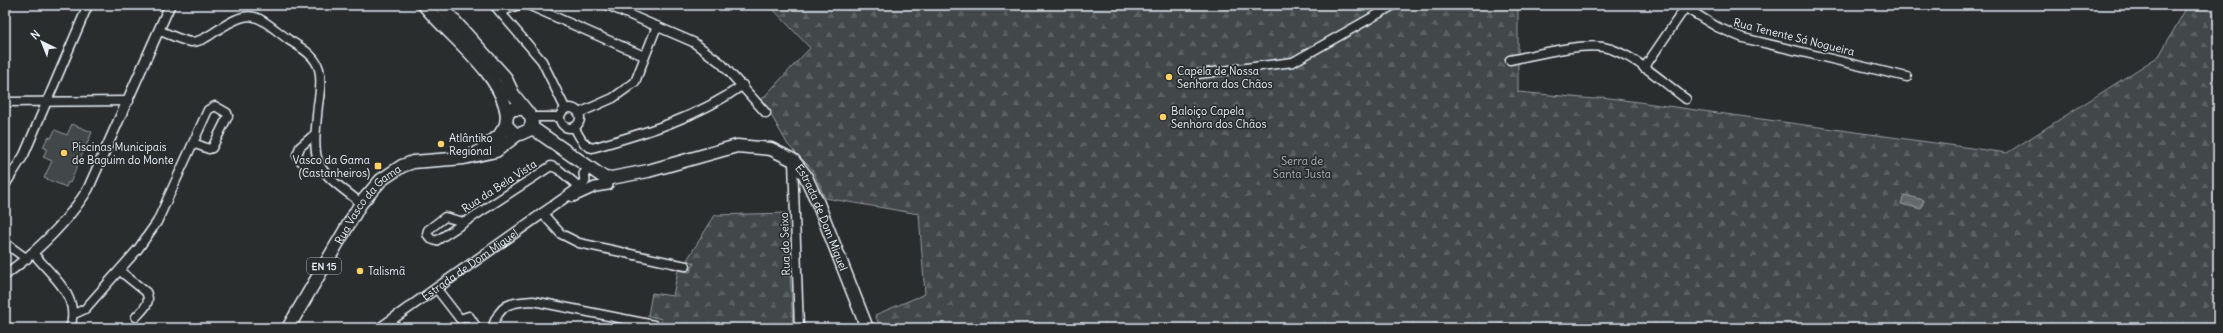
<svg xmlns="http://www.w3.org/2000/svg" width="2223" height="333" font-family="Delius,sans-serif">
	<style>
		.forest { fill: url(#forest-firs); stroke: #959ca0 }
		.garden { fill: #424648; stroke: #959ca0 }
		.water { fill: url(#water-waves); stroke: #989fa3 }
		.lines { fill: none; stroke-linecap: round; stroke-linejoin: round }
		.minor-casing { stroke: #e8f1f8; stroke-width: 11 }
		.tertiary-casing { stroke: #e8f1f8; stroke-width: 12 }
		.primary-casing { stroke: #e8f1f8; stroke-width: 15 }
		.minor { stroke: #2a2d2e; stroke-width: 8 }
		.tertiary { stroke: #2a2d2e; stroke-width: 9 }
		.primary { stroke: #2a2d2e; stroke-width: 12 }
		.poi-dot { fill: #ffd166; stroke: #2a2d2e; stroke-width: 1.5 }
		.labels { text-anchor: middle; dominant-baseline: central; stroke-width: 3.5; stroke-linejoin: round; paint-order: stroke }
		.shield { fill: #2a2d2e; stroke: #afb6bb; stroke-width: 1 }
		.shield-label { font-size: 10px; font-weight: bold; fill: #e8f1f8 }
		.street-label { font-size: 11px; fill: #e8f1f8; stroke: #2a2d2e }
		.poi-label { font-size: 11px; fill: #e8f1f8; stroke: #2a2d2e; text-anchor: start }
		.park-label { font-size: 11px; fill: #aeb5ba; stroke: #2a2d2e }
	</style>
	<defs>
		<pattern id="forest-firs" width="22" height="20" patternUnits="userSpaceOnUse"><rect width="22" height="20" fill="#424648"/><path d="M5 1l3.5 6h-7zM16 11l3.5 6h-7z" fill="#5d6163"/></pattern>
		<pattern id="water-waves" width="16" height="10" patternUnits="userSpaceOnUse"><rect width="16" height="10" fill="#63686b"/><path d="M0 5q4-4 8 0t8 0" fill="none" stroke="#797e81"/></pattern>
	</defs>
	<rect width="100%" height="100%" fill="#2a2d2e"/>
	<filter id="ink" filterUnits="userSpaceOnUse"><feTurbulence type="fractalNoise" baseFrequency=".025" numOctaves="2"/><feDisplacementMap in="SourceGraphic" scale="8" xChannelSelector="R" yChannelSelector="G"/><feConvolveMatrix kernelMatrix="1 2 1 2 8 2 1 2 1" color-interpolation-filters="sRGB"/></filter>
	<g filter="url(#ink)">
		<g class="forest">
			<path d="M769 5H1518V92L1594 99 1602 97 2007 153 2159 56 2188 5H2218V328H881L875 315 925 294 919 214 825 198 812 169 788 145 762 99 810 48Z"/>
			<path d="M787 213 793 328H658L662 319 648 316 652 293 673 296 678 270 690 272 694 263 687 260 715 215Z"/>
		</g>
		<path class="garden" d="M72 124 92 132 70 183 68 182 66 187 44 178 52 161 43 157 47 149 43 147 48 137 51 138 55 130 67 135Z"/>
		<path class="water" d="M1904 195 1924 200 1921 209 1901 204Z"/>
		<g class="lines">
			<defs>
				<g id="minor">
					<path d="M494 5 542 61 565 108"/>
					<path d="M528 5 644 56"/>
					<path d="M607 5 693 42 721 63 766 113"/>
					<path d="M1681 5 1717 27 1743 38 1907 77"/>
					<path d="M5 9 7 5"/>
					<path d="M500 12 519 5"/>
					<path d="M160 31C169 34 182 41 191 42 200 42 207 37 213 33 253 6 254 14 289 40 300 47 315 55 319 69 322 80 320 93 318 105 312 166 312 166 361 203"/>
					<path d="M1510 60C1535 55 1579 43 1603 47 1631 52 1663 82 1686 99"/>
					<path d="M1644 68 1685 8"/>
					<path d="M1198 74 1293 62 1394 5"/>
					<path d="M5 102 129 101"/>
					<circle cx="570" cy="118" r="10"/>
					<path d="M579 113 613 98 635 82 657 26"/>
					<path d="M531 117H559"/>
					<path d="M574 127C579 135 582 145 592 148 645 133 697 118 743 85"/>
					<path d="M315 134 300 147 297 155C301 165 310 167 319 167"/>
					<path d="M793 161 799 328"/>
					<path d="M5 185 24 155 88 5"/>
					<path d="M542 213 561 234 579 243 686 266"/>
					<path d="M464 222 445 217 428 230 427 234 431 239 436 241 551 166 558 169 584 191"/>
					<path d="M5 243 27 259"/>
					<path d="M33 253C52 276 81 297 70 328"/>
					<path d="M120 271 146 292C152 303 143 309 136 317"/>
					<path d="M436 288 460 319 469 316 477 328"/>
					<path d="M74 314 85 309 138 249 157 222 208 110 215 106 227 113 228 116 212 148 209 149 193 143"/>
					<path d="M492 328C500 304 509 302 533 301L654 325"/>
				</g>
				<g id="tertiary">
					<path d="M573 197 595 187 608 185"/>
					<path d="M5 275C39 250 66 224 88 189L170 5"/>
					<path id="s1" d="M380 328 580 187 585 181 584 174"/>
				</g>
				<g id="primary">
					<path d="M424 5C450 37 502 73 507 115"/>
					<path d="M440 5 505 77 513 94 531 117 532 124 529 130 520 134 514 133 506 125 507 115 512 109H525"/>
					<path id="s2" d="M531 127 606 179 648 171 737 146 771 149 793 160 805 175 817 201 867 328"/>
					<path d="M476 154 499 136 506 125"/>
					<path id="s3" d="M288 328 361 203 381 180 402 166 413 162 464 158 496 151 518 134"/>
				</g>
			</defs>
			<use href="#minor" class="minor-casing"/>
			<use href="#tertiary" class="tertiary-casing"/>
			<use href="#primary" class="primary-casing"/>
			<use href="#minor" class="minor"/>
			<use href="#tertiary" class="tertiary"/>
			<use href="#primary" class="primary"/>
		</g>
	</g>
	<g class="poi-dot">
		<circle cx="1169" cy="77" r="4"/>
		<circle cx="1163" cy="117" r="4"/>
		<circle cx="441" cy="144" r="4"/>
		<circle cx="64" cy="153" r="4"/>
		<rect x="374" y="162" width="8" height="8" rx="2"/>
		<circle cx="360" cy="271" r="4"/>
	</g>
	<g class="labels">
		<rect class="shield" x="307" y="258" width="34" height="16" rx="3"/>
		<g class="shield-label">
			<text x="324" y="266">EN 15</text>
		</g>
		<g class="street-label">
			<text transform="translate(1794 37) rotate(14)">Rua Tenente Sá Nogueira</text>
			<text transform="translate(499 186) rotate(-33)">Rua da Bela Vista</text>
			<text stroke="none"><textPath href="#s3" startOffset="148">Rua Vasco da Gama</textPath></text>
			<text stroke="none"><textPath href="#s2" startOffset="350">Estrada de Dom Miguel</textPath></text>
			<text transform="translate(785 244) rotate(-92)">Rua do Seixo</text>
			<text stroke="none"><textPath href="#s1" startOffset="110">Estrada de Dom Miguel</textPath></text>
		</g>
		<g class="poi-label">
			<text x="1177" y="71">Capela de Nossa<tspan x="1177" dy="13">Senhora dos Chãos</tspan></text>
			<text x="1171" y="111">Baloiço Capela<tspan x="1171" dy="13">Senhora dos Chãos</tspan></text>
			<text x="449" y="138">Atlântiko<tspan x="449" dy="13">Regional</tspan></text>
			<text x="72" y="147">Piscinas Municipais<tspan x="72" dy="13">de Baguim do Monte</tspan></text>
			<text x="370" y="160" text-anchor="end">Vasco da Gama<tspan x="370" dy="13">(Castanheiros)</tspan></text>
			<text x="368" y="271">Talismã</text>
		</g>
		<g class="park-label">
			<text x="1302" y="161">Serra de<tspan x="1302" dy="13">Santa Justa</tspan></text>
		</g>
	</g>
	<rect width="2223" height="333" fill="none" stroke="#2a2d2e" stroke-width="20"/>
	<rect x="10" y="10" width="2203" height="313" fill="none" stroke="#e8f1f8" stroke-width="1.5" filter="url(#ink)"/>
	<g transform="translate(42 42) rotate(317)" stroke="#2a2d2e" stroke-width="3" paint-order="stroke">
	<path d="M0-3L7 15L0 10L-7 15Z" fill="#e8f1f8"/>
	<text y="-6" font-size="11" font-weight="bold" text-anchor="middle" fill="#e8f1f8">N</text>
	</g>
</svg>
